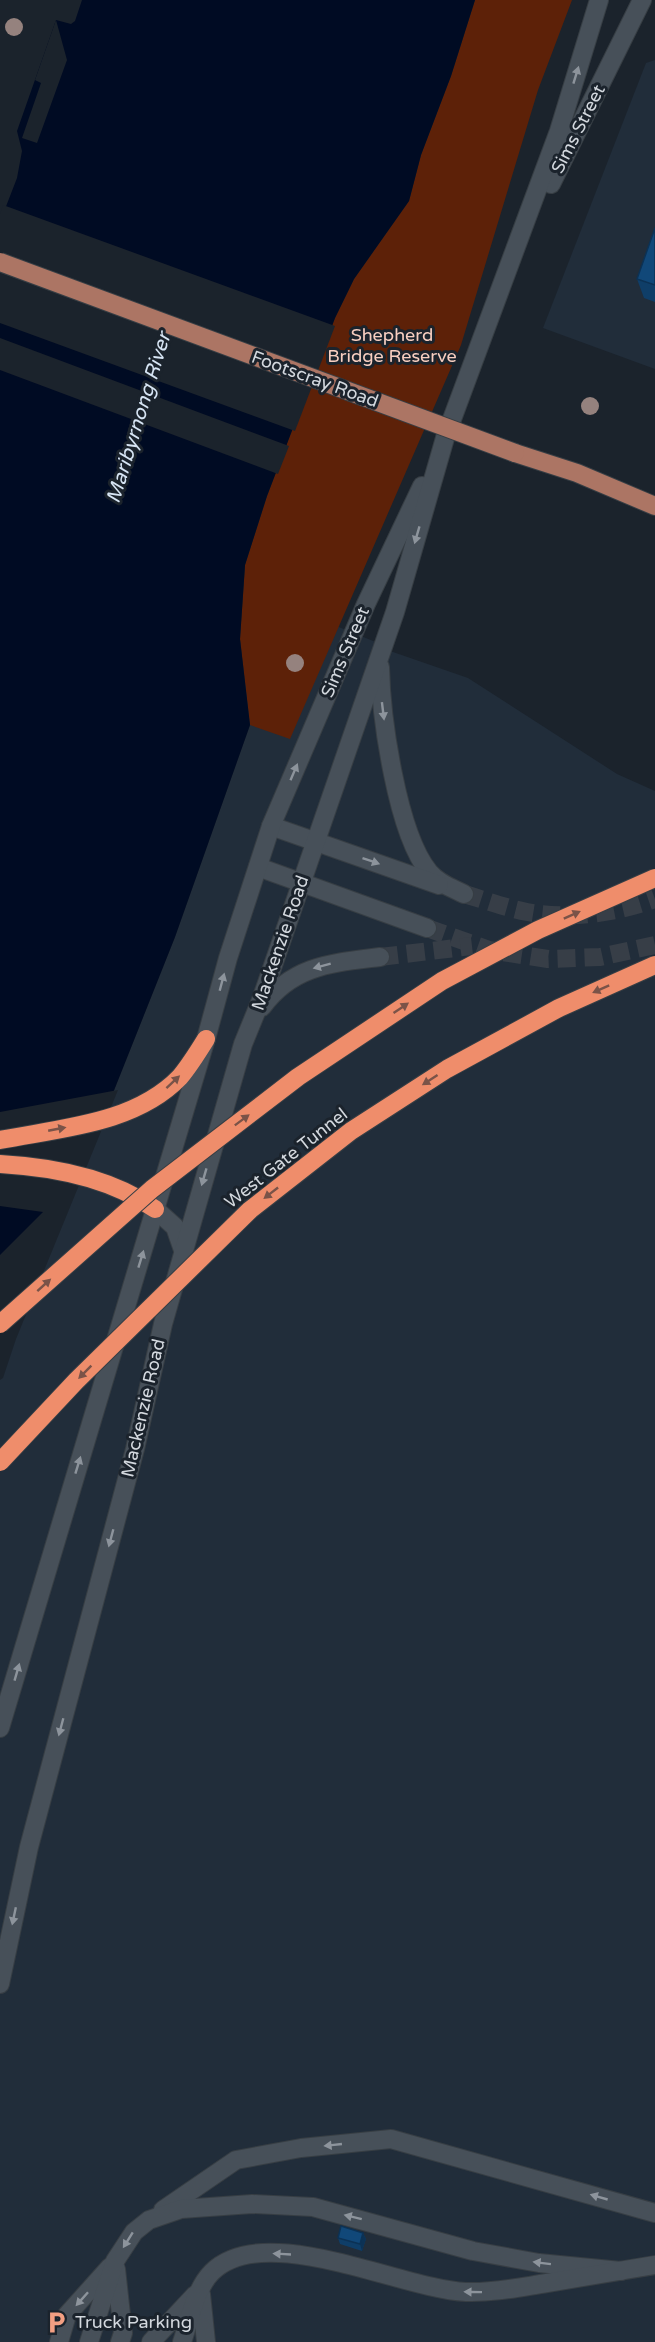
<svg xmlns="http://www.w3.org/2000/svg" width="655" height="2342" font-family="'Varela Round',sans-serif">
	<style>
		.built { fill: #212d3a }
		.green { fill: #5d2108 }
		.water { fill: #000b23 }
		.pier { fill: #1b232c }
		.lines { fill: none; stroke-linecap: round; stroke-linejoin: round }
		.minor-tunnel { stroke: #373e47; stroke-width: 18; stroke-dasharray: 18 9; stroke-linecap: butt }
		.minor-casing { stroke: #373e44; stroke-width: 20 }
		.major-casing { stroke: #373e44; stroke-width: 20 }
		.highway-casing { stroke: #373e44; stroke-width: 20 }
		.minor { stroke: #475059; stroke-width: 18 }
		.major { stroke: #ac7564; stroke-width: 18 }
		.highway { stroke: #ef8d6b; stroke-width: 18 }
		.major-bridge-casing { stroke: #373e44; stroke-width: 20; stroke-linecap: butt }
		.highway-bridge-casing { stroke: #373e44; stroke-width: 20; stroke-linecap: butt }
		.major-bridge { stroke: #ac7564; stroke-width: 18 }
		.highway-bridge { stroke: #ef8d6b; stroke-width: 18 }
		.tree { fill: #95827e }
		.wall { fill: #0f3e68 }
		.shaded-wall { fill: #0c3255 }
		.building { fill: #114879; stroke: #0c3255; stroke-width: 1.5 }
		.oneway { fill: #8d949c }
		.oneway2 { fill: #7a5348 }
		.labels { text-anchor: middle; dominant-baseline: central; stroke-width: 6; stroke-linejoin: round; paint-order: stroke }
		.street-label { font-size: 18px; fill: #d3d8de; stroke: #1b232c }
		.park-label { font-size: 18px; fill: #f9cfc1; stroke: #1b232c }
		.poi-label { font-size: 18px; fill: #d3d8de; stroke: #1b232c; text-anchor: start }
		.water-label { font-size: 20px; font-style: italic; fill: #d7e5f4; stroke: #1b232c }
	</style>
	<rect width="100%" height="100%" fill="#1b232c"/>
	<g class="built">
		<path d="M655 60V369L543 328 646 63Z"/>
		<path d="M319 619 383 645 393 652 468 678 617 774 655 791V2342H0V1377L175 937 250 725 245 684Z"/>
	</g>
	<path class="green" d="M475 0H572L538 90 461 345 290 739 250 725 240 639 245 565 267 496 335 318 354 279 409 201 421 155 451 76Z"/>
	<path class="water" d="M82 0H475L451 76 421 155 409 201 354 279 335 318 267 496 245 565 240 639 250 725 175 937 0 1377V222L17 178 22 151 17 131 56 20 71 24 75 21Z"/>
	<g class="pier">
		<path d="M56 20 67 60 37 143 22 138 41 83 35 80Z"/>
		<path d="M3 205 335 326 295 431 0 323V214Z"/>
		<path d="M0 338 289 446 278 474 0 370Z"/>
		<path d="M118 1090 16 1339 3 1378 0 1380V1255L43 1212 0 1206V1112Z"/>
	</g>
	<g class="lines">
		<g class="minor-tunnel">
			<path d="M464 894C485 900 506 908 527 912 566 920 618 913 655 899"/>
			<path d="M427 928 489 950 548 959 600 957 655 945"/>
			<path d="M380 957 472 946"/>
		</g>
		<defs>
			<g id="minor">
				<path d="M551 184 642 0"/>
				<path d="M380 667C381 717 397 833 429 872 438 883 452 888 464 894"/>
				<path d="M271 826 439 885"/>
				<path d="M258 867 427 928"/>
				<path d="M262 1007C293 965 332 963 380 957"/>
				<path d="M155 1209 175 1227 183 1250"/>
				<path d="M0 1728 206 1039 228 958 271 826 366 604 422 486"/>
				<path d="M0 1984 29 1847 135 1449 163 1324 243 1044 261 1000 395 612 445 438 559 131 599 0"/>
				<path d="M163 2210 236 2160 301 2148 391 2139 655 2213"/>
				<path d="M116 2269 123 2333 120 2342"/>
				<path d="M201 2294 206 2342"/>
				<path d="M59 2342 67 2315 110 2267"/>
				<path d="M89 2342 115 2261 134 2232 149 2220 181 2209 252 2204 313 2207 473 2251 539 2263 621 2271"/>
				<path d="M151 2342 195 2295"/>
				<path d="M182 2342C190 2319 195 2289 212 2272 264 2220 401 2289 466 2292 493 2293 521 2287 547 2283 583 2277 619 2271 655 2265"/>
			</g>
			<path id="major" d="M515 453 577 473 655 506"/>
			<g id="highway">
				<path d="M0 1140C60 1128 135 1124 180 1077 190 1065 198 1052 206 1039"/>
				<path d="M0 1164C53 1167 111 1178 155 1209"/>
			</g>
		</defs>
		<use href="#minor" class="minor-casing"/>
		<use href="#major" class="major-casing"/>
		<use href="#highway" class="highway-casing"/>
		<use href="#minor" class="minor"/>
		<use href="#major" class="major"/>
		<use href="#highway" class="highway"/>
		<defs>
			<path id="major-bridge" d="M0 262 515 453"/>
			<g id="highway-bridge">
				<path d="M0 1324 152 1189 298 1077 442 981 538 930 655 878"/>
				<path d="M0 1462 76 1381 250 1210 351 1131 447 1069 559 1008 655 965"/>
			</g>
		</defs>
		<use href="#major-bridge" class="major-bridge-casing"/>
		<use href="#highway-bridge" class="highway-bridge-casing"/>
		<use href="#major-bridge" class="major-bridge"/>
		<use href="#highway-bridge" class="highway-bridge"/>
	</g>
	<g class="tree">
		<circle cx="14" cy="27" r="9"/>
		<circle cx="590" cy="406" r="9"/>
		<circle cx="295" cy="663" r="9"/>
	</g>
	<g class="wall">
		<path d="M655 228V302L644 298 637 279Z"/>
		<path d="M363 2233 366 2239 362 2251 340 2244 338 2238Z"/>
	</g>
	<path class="shaded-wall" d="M363 2233 366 2239 362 2251 360 2244Z"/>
	<g class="building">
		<path d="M655 228V285L637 279Z"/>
		<path d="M341 2226 363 2233 360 2244 338 2238Z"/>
	</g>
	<defs><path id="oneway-solid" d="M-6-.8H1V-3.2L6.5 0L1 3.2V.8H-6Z" transform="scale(1.5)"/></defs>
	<g class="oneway">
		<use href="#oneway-solid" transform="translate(576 75) rotate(-73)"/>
		<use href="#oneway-solid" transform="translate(417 535) rotate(106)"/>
		<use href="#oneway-solid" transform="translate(383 711) rotate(83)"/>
		<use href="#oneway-solid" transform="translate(294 772) rotate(-67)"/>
		<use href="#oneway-solid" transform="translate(371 861) rotate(19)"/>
		<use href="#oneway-solid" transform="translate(322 966) rotate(165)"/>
		<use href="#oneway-solid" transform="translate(222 982) rotate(-75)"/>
		<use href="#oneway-solid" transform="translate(204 1177) rotate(106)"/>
		<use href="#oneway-solid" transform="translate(141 1259) rotate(-73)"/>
		<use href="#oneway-solid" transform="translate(78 1465) rotate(-73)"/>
		<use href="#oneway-solid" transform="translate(111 1538) rotate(105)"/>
		<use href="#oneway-solid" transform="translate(17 1672) rotate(-74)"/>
		<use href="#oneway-solid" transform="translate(61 1727) rotate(105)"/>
		<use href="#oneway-solid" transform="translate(14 1916) rotate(102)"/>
		<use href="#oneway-solid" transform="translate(333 2145) rotate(174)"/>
		<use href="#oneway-solid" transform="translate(599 2197) rotate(-164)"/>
		<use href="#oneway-solid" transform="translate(353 2217) rotate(-166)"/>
		<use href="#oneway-solid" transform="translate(128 2240) rotate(122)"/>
		<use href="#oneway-solid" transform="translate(282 2254) rotate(-177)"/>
		<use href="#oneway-solid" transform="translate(542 2263) rotate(-173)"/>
		<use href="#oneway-solid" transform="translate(473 2292) rotate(-179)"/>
		<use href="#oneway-solid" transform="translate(82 2299) rotate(132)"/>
	</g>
	<g class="oneway2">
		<use href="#oneway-solid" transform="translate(572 915) rotate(-24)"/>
		<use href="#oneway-solid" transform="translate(601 989) rotate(156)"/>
		<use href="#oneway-solid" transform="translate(401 1008) rotate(-34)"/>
		<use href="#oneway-solid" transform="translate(430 1080) rotate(147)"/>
		<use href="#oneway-solid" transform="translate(173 1082) rotate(-43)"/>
		<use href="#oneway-solid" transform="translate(242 1120) rotate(-37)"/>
		<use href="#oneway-solid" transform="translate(57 1129) rotate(-11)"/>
		<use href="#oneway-solid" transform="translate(271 1193) rotate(142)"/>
		<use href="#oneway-solid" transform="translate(44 1285) rotate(-42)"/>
		<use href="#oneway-solid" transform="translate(85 1372) rotate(135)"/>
	</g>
	<defs>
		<symbol id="parking-bare" viewBox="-9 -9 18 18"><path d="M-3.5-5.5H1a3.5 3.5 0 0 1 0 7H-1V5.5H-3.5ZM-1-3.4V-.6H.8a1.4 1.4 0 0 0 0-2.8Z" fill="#f39f82" stroke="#1b232c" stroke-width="2.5" paint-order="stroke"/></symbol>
	</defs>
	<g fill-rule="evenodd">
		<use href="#parking-bare" x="40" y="2306" width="33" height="33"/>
	</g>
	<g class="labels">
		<g class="street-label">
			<text transform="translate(578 129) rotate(-63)">Sims Street</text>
			<text transform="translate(315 379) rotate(20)">Footscray Road</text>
			<text transform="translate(345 652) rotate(-67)">Sims Street</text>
			<text transform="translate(280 943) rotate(-71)">Mackenzie Road</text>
			<text transform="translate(286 1158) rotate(-38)">West Gate Tunnel</text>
			<text transform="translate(143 1408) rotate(-77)">Mackenzie Road</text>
		</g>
		<g class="park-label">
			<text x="392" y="335">Shepherd<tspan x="392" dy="21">Bridge Reserve</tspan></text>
		</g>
		<g class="poi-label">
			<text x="75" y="2322">Truck Parking</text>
		</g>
		<g class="water-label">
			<text transform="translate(139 418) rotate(-73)">Maribyrnong River</text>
		</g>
	</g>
</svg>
